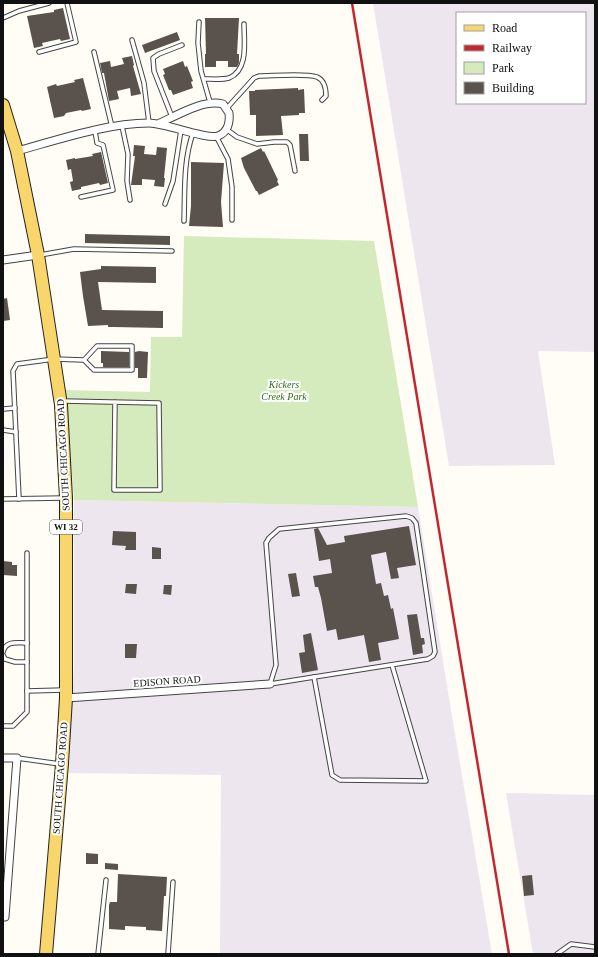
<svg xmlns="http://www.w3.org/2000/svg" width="598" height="957" font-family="'Times New Roman',serif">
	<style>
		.industrial { fill: #eee6ef; fill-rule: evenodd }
		.green { fill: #d5ebbd }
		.building { fill: #5a524d }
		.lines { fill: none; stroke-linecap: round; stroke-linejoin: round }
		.lane-casing { stroke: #444; stroke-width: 5.5 }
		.street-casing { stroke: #444; stroke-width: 9 }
		.primary-casing { stroke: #222; stroke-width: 14 }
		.lane { stroke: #fff; stroke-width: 3.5 }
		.street { stroke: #fff; stroke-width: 7 }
		.primary { stroke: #f9d66b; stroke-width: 12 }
		.rail { stroke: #c4262e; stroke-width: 2.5 }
		.labels { text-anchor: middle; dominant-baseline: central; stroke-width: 4; stroke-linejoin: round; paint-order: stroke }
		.shield { fill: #fff; stroke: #585858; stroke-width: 1 }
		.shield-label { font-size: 9px; font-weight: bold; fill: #111 }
		.park-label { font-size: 10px; font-style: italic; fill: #2f6b1f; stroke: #fff }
		.street-label { font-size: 10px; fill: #111; stroke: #fff }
	</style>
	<rect width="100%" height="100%" fill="#fffdf5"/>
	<g class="industrial">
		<path d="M373 3H595V352L538 351 555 465 449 466ZM457 13H585V103H457Z"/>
		<path d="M74 500 418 507 450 704 492 954H220L221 775 69 773 74 665Z"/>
		<path d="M506 793 595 795V954H533Z"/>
	</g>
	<path class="green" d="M184 236 374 241 418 507 74 500 65 390 150 392 151 337H182Z"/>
	<g class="building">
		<path d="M63 8 70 39 61 41 60 39 42 43 43 46 34 48 27 16 54 12V10Z"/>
		<path d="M205 18H239L237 54H239V63L237 67H228V61H216V67H205V54H206Z"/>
		<path d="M177 32 180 40 145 53 142 45Z"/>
		<path d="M132 56 134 65 133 66 141 94 131 96 130 88 117 91 119 99 109 101 104 73H102L100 63 110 61 111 67 124 64 122 58Z"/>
		<path d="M183 61 185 67 187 66 193 81 191 82 193 88 173 95 171 90H169L163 75 165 74 163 69Z"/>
		<path d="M83 78 91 109 82 111 81 110 66 113 64 116 54 118 47 87 56 84 57 86 75 82 74 80Z"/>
		<path d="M298 88V90L304 89 305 113H299V115L281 116 283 135 256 136V115H250L249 91H255V90Z"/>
		<path d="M299 134H308L309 161H300Z"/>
		<path d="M134 145 145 146 144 154 156 155 157 147 167 148 164 178H165L164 187 154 186 155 180 142 179V185H131L135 156H133Z"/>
		<path d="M261 148 263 152 264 151 268 159 278 180 277 181 279 185 259 195 257 191H256L244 168 241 158Z"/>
		<path d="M101 152 108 183 100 185 99 183 81 187V189L72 191 70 182 73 181 71 169 68 170 66 160 75 158V159L93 156 92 154Z"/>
		<path d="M191 162 224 163 221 202 223 227 189 226 191 206Z"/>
		<path d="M85 234 170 236V245L85 243Z"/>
		<path d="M101 266 156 267V283L98 282 102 310 163 311V328L114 327H108V325L88 326 83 296 80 272 101 269Z"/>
		<path d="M7 298 10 320 3 321V299Z"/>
		<path d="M101 351 129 352V367H103V363H101Z"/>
		<path d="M139 351 148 352 147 378H138V368H135V352Z"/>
		<path d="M409 526 416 565 397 568 399 578 391 579 386 552 371 555 376 584 381 583 384 596 388 595 391 609 393 608 399 639 378 643 381 660 369 662 364 635 338 640 336 629 327 631 321 598 318 587H315L313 576 332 573 330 559 319 561 314 529 318 528 327 545 345 542 344 536Z"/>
		<path d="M113 531 136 532V550H125L126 546 112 545Z"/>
		<path d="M152 547 161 548V559H152Z"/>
		<path d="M3 561 12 562V565H17V576L3 575Z"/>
		<path d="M296 573 300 596 292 597 288 574Z"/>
		<path d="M126 584H137L136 594 125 593Z"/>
		<path d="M164 585H172L171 595 163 594Z"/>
		<path d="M417 614 421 638H424L425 644 422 645 423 653 413 655 407 615Z"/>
		<path d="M311 633 318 670 302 673 299 653 305 652 303 635Z"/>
		<path d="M125 644H137L136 658H125Z"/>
		<path d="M86 853 98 854V864H86Z"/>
		<path d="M105 863 118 864V870L105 869Z"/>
		<path d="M118 874 167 877 166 896H164L162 931 146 930V927L125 926V930L109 929V905L110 902H117Z"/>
		<path d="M532 875 534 895 524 896 522 876Z"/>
	</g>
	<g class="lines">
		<defs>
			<g id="lane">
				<path d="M3 18 19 11 49 3"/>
				<path d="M199 22 198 43 201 71 210 102"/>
				<path d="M132 40 144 83 149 123"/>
				<path d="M39 52 76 42 67 3"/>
				<path d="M94 52 112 127"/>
				<path d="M204 79C211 79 222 80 229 78 249 70 244 41 244 24"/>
				<path d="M227 108 254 78 259 76C272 76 306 73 317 77 324 80 326 89 326 96L322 100"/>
				<path d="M172 117 154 71 153 58 159 54 182 45"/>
				<path d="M122 126 128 154 127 181 130 200"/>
				<path d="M226 129 237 137 257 144 274 142H287L290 145 295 171"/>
				<path d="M216 136 228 159 232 187V220"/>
				<path d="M81 197 113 190 103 145 97 143 95 131"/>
				<path d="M165 204 173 181 181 130"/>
				<path d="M184 221C185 192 183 161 193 133"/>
				<path d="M40 255 74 249 172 251"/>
				<path d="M63 401 159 403 160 490H114L115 402"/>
				<path d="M3 409 15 408"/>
				<path d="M3 430 16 432"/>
				<path d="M3 499 63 498"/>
				<path d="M19 499 13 371 17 364 54 359 84 360 97 346H132V370H94L84 360"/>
				<path d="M406 516 412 518 416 523 435 652 433 656 428 659 270 684 276 665 266 543 269 538 279 529Z"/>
				<path d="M3 652C6 640 17 643 27 643"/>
				<path d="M3 655 5 659 15 662H27"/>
				<path d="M314 677 332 775 340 780 426 781 392 665"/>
				<path d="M27 691 64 690"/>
				<path d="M3 726H13L27 712V553"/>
				<path d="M17 758 60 764"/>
				<path d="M98 954 106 880"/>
				<path d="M168 954 173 882"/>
				<path d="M557 954 571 944 595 947"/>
			</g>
			<g id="street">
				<path d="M17 151C57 140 107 123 149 123 165 123 208 140 218 136 228 132 230 122 229 113L223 104C203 99 176 116 158 124"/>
				<path d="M3 260 38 255"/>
				<path d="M66 698 270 684"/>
				<path d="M3 758H17L5 917H3"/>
			</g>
			<path id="primary" d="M3 105 17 151 38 255 61 405 66 498V698L62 764 46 954"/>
		</defs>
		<use href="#lane" class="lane-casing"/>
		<use href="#street" class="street-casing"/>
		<use href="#primary" class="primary-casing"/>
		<use href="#lane" class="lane"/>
		<use href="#street" class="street"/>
		<use href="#primary" class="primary"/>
		<path class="rail" d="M352 3 509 954"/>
	</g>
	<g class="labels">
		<rect class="shield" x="50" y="520" width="32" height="14" rx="3"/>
		<g class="shield-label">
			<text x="66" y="527">WI 32</text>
		</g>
		<g class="park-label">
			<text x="284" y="384">Kickers<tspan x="284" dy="12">Creek Park</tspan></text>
		</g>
		<g class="street-label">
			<text transform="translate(63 455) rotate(-93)">SOUTH CHICAGO ROAD</text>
			<text transform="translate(167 681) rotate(-4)">EDISON ROAD</text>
			<text transform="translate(60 778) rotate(-86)">SOUTH CHICAGO ROAD</text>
		</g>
	</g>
	<rect width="598" height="957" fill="none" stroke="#111111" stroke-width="8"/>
	<rect x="456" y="12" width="130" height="92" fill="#ffffff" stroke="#a0a0a0"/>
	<rect x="464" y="25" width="20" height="6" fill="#f9d66b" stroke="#a0a0a0"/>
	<text x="492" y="32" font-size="12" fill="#111111">Road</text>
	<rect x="464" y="45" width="20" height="6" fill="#c4262e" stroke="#a0a0a0"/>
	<text x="492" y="52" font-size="12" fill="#111111">Railway</text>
	<rect x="464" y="62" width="20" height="12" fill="#d5ebbd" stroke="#a0a0a0"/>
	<text x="492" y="72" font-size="12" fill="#111111">Park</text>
	<rect x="464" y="82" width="20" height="12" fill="#5a524d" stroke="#a0a0a0"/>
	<text x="492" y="92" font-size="12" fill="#111111">Building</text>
</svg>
